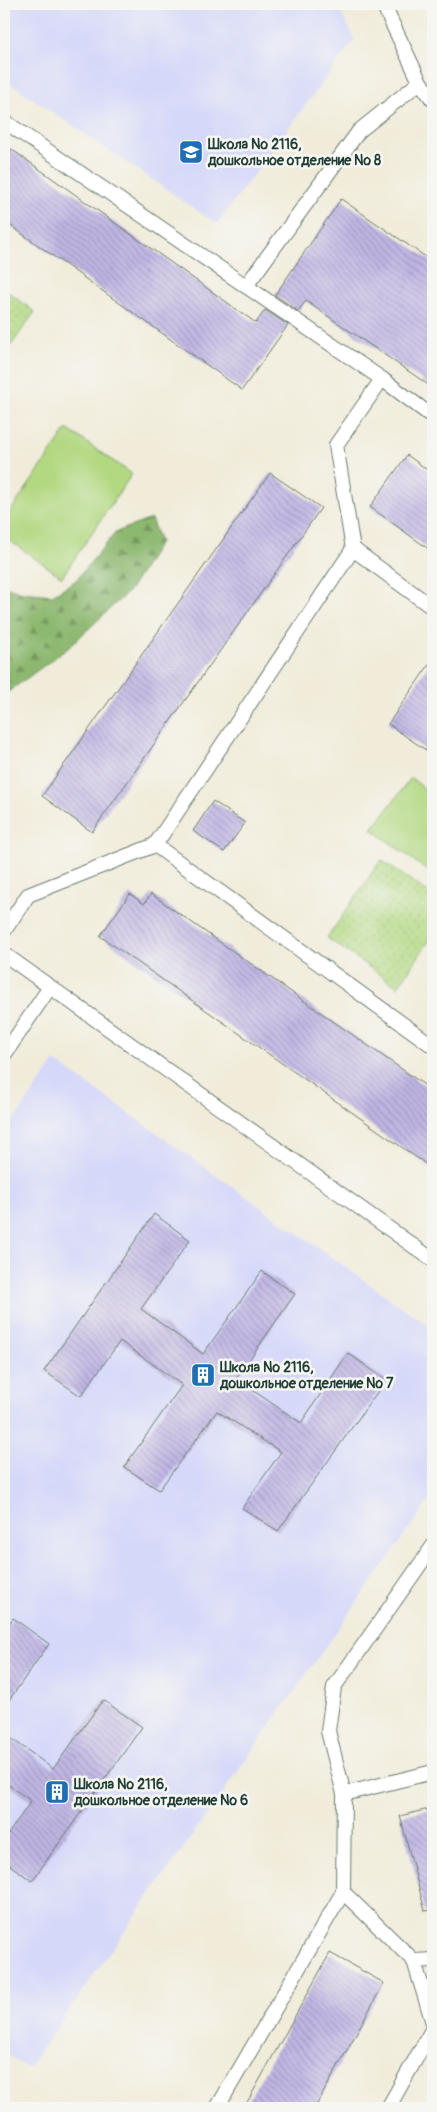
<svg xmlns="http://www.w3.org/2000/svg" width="437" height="2112" font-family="Pangolin,sans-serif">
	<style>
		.built { fill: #d5d8f9 }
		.grass { fill: #b2d881; stroke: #688a5a }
		.forest { fill: url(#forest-firs); stroke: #567a52 }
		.park { fill: url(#park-dots); stroke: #688a5a }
		.building { fill: url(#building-back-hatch) }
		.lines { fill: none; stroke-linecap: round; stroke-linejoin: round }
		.service-casing { stroke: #687a6e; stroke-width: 16 }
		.service { stroke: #fff; stroke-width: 14 }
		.labels { text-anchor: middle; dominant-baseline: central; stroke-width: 5; stroke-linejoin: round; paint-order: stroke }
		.poi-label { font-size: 14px; font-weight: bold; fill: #1f3d34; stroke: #f6f6f2; text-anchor: start }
	</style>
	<defs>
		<pattern id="forest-firs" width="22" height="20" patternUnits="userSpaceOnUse" patternTransform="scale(1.25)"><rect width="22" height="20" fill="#8db86f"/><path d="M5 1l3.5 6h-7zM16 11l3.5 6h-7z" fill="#73975c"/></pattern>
		<pattern id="park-dots" width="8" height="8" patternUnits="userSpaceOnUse" patternTransform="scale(1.25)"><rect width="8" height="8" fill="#b2d881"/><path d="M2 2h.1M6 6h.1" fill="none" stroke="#99ba70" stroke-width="1.8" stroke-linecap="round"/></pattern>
		<pattern id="building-back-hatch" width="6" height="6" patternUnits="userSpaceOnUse" patternTransform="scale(1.25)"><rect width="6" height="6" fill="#c0b6e5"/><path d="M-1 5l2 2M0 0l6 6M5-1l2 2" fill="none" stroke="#9b95ba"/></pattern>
	</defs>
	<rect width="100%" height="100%" fill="#f6f6f2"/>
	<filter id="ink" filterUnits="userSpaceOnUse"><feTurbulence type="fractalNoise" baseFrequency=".02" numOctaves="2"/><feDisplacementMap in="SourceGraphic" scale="10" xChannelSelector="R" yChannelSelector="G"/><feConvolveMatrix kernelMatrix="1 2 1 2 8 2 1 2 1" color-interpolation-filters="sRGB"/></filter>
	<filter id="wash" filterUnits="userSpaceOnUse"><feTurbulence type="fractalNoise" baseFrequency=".0096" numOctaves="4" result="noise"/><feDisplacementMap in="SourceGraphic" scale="20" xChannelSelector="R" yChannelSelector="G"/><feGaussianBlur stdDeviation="1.12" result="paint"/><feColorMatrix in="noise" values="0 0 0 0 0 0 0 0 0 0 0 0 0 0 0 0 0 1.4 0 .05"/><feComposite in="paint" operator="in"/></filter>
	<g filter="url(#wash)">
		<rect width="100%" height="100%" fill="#f1ecda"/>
		<g class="built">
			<path d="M4 4H336L355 39 217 224 4 79Z"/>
			<path d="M55 1061 433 1329V1495L28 2068 4 2053V1135Z"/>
		</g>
		<g class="grass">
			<path d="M67 429 132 474 62 577 4 537V521Z"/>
			<path d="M411 778 433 795V875L372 829Z"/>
		</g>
		<path class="forest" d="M151 519 160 542 130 590 68 648 4 695V586L23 592 52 595 75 581 116 532Z"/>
		<g class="park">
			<path d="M4 289 35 312 4 355Z"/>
			<path d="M381 860 433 896V935L398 987 327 938Z"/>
		</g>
		<g id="blocks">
			<g class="building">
				<path d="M4 144 256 323 265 310 288 325 242 390 4 221Z"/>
				<path d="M341 199 433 262V388L306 301 298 311 275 295Z"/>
				<path d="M407 455 433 474V552L370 507Z"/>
				<path d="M270 473 321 508 92 832 42 796Z"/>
				<path d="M433 659V755L388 724Z"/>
				<path d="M213 801 245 823 224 852 193 831Z"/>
				<path d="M130 894 144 904 151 894 433 1091V1169L100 936Z"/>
				<path d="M154 1214 190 1240 141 1309 203 1354 262 1271 295 1294 236 1379 301 1423 348 1353 386 1380 278 1531 242 1508 281 1452 217 1411 159 1490 124 1467 182 1385 120 1341 81 1396 44 1371Z"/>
				<path d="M13 1618 49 1644 4 1707V1631Z"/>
				<path d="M103 1700 142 1727 32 1881 4 1861V1840L31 1801 4 1782V1733L53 1769Z"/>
				<path d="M433 1808V1910L425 1911 400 1816Z"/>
				<path d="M330 1953 384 1983 315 2108H244Z"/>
			</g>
		</g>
	</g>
	<g filter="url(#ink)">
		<use href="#blocks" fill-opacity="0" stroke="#687a6e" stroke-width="1"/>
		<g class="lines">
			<defs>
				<g id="service">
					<path d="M383 4 420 82 433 100"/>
					<path d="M4 121 382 379 433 417"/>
					<path d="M246 286 359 131 420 82"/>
					<path d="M353 549 336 445 382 379"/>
					<path d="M155 845 353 549 433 608"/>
					<path d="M4 931 28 895 155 845 433 1046"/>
					<path d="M4 954 433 1260"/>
					<path d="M4 1055 50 987"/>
					<path d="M344 1794 433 1772"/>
					<path d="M433 1960 414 1961 433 2023"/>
					<path d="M414 1961 343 1892 344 1794 328 1731 334 1687 433 1546"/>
					<path d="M217 2108 343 1892"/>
					<path d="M388 2108 433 2028"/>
				</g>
			</defs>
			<use href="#service" class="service-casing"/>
			<use href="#service" class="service"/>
		</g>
	</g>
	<defs>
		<symbol id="school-square" viewBox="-11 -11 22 22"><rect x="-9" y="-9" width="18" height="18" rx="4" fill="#1f6fb2" stroke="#f6f6f2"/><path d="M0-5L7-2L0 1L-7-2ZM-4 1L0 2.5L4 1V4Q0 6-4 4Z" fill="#fff"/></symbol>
		<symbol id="building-square" viewBox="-11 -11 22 22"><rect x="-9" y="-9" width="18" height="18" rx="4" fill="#1f6fb2" stroke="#f6f6f2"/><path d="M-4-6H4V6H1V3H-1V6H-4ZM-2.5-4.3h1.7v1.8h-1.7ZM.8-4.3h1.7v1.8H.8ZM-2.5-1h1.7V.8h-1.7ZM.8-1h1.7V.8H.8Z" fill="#fff"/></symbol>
	</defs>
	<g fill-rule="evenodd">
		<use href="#school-square" x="177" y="138" width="28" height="28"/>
		<use href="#building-square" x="189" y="1361" width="28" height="28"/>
		<use href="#building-square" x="43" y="1778" width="28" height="28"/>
	</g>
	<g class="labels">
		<g class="poi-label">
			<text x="208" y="144">Школа № 2116,<tspan x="208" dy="16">дошкольное отделение № 8</tspan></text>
			<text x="220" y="1367">Школа № 2116,<tspan x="220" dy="16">дошкольное отделение № 7</tspan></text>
			<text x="74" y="1784">Школа № 2116,<tspan x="74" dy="16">дошкольное отделение № 6</tspan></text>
		</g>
	</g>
	<rect width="437" height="2112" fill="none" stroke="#f6f6f2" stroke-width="20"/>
</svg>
